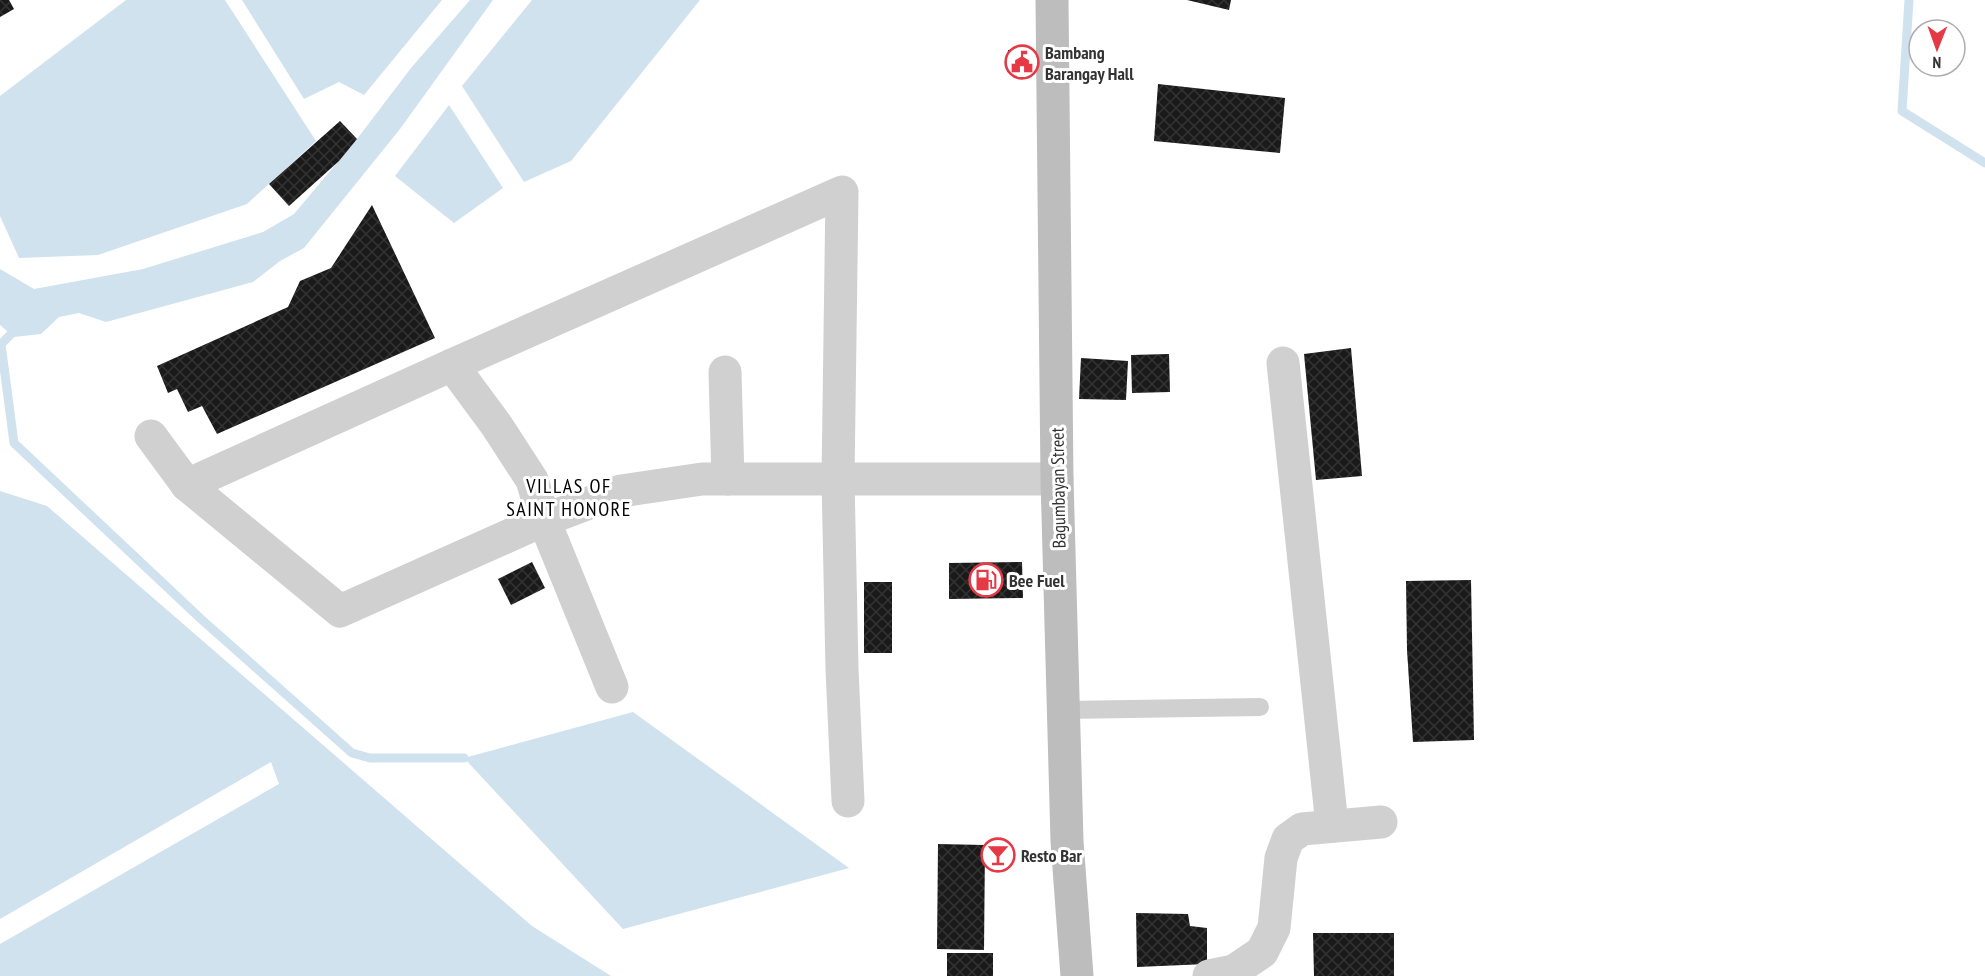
<svg xmlns="http://www.w3.org/2000/svg" width="1985" height="976" font-family="'PT Sans Narrow',sans-serif">
	<style>
		.water { fill: #cfe2ee }
		.lines { fill: none; stroke-linecap: round; stroke-linejoin: round }
		.stream { stroke: #cfe2ee; stroke-width: 9 }
		.building { fill: url(#building-cross-hatch) }
		.lane { stroke: #d0d0d0; stroke-width: 18 }
		.street { stroke: #d0d0d0; stroke-width: 33 }
		.secondary { stroke: #bdbdbd; stroke-width: 33 }
		.labels { text-anchor: middle; dominant-baseline: central; stroke-width: 6; stroke-linejoin: round; paint-order: stroke }
		.poi-label { font-size: 18px; font-weight: bold; fill: #333; stroke: #fff; text-anchor: start }
		.street-label { font-size: 18px; fill: #333; stroke: #fff }
		.neighbourhood-label { font-size: 20px; letter-spacing: 1.5px; fill: #000; stroke: #fff }
	</style>
	<defs>
		<pattern id="building-cross-hatch" width="8" height="8" patternUnits="userSpaceOnUse" patternTransform="scale(1.5)"><rect width="8" height="8" fill="#1a1a1a"/><path d="M0 0l8 8M0 8l8-8" fill="none" stroke="#333"/></pattern>
	</defs>
	<rect width="100%" height="100%" fill="#fff"/>
	<g class="water">
		<path d="M126 0H225L316 141 247 204 98 255 19 258 0 216V96Z"/>
		<path d="M242 0H442L364 95 339 82 304 99Z"/>
		<path d="M470 0H493L400 129 304 248 280 261 253 282 106 322 79 313 59 317 41 334 14 337 0 325V269L34 289 143 269 263 232 294 214 357 139 411 68Z"/>
		<path d="M532 0H700L571 161 524 182 462 86Z"/>
		<path d="M449 105 503 188 454 223 395 176Z"/>
		<path d="M0 491 47 506 532 926 611 976H0V944L279 784 271 762 0 919Z"/>
		<path d="M633 712 849 868 623 929 464 758Z"/>
	</g>
	<g class="lines">
		<g class="stream">
			<path d="M1909 0 1902 111 1985 163"/>
			<path d="M18 327 1 344 14 443 201 619 352 753 370 758H464"/>
		</g>
	</g>
	<g class="building">
		<path d="M0 0H9L14 9 0 17Z"/>
		<path d="M1187 0H1231L1229 10Z"/>
		<path d="M1008 50 1036 51V73L1007 72Z"/>
		<path d="M1158 84 1285 98 1280 153 1154 141Z"/>
		<path d="M340 121 357 139 339 161 289 206 269 184Z"/>
		<path d="M372 205 435 338 217 434 202 406 188 412 177 389 168 393 157 366 288 307 300 281 331 268Z"/>
		<path d="M1351 348 1362 476 1316 480 1304 354Z"/>
		<path d="M1169 354 1170 392 1132 393 1131 355Z"/>
		<path d="M1081 358 1128 361 1126 400 1079 399Z"/>
		<path d="M532 562 545 588 511 605 498 579Z"/>
		<path d="M1022 562 1023 598 949 599V563Z"/>
		<path d="M1471 580 1474 740 1413 742 1407 650 1406 581Z"/>
		<rect x="864" y="582" width="28" height="71"/>
		<path d="M938 844 985 845 984 950 937 949Z"/>
		<path d="M1136 913 1188 914 1190 926 1207 928V964L1137 967Z"/>
		<path d="M1313 933H1394V976H1314Z"/>
		<rect x="947" y="953" width="46" height="23"/>
	</g>
	<g class="lines">
		<path class="lane" d="M1065 710 1260 707"/>
		<g class="street">
			<path d="M1283 363 1332 825"/>
			<path d="M452 365 497 426 532 480 544 520 612 687"/>
			<path d="M725 372 728 479"/>
			<path d="M151 436 187 485 340 611 544 520 621 491 702 479H1057"/>
			<path d="M187 485 452 365 842 192 838 479 842 669 848 801"/>
			<path d="M1209 976 1234 971 1262 952 1274 928 1281 858 1288 839 1302 829 1381 822"/>
		</g>
		<path class="secondary" d="M1052 0 1057 479 1067 841 1077 976"/>
	</g>
	<defs>
		<symbol id="civic-ring" viewBox="-11 -11 22 22"><circle r="9.5" fill="#fff" stroke="#e63946" stroke-width="1.5"/><path d="M-.6-6.5H3V-4.5H.6V-3L4-1V1h2V6H-6V1h2V-1L-.6-3ZM-1.2 2.5V6h2.4V2.5Z" fill="#e63946"/></symbol>
		<symbol id="fuel-ring" viewBox="-11 -11 22 22"><circle r="9.5" fill="#fff" stroke="#e63946" stroke-width="1.5"/><path d="M-5.5-6h7V0h2V4h1.3V-2.5L3-4.5l.8-.8L6-3V5H2.5V1h-1V6h-7ZM-4.2-4.7v3.2H.2V-4.7Z" fill="#e63946"/></symbol>
		<symbol id="bar-ring" viewBox="-11 -11 22 22"><circle r="9.5" fill="#fff" stroke="#e63946" stroke-width="1.5"/><path d="M-6-5H6L.8 .8V4.5H3.5V6h-7V4.5H-.8V.8Z" fill="#e63946"/></symbol>
	</defs>
	<g fill-rule="evenodd">
		<use href="#civic-ring" x="1003" y="43" width="38" height="38"/>
		<use href="#fuel-ring" x="967" y="561" width="38" height="38"/>
		<use href="#bar-ring" x="979" y="836" width="38" height="38"/>
	</g>
	<g class="labels">
		<g class="poi-label">
			<text x="1045" y="52">Bambang<tspan x="1045" dy="21">Barangay Hall</tspan></text>
			<text x="1009" y="580">Bee Fuel</text>
			<text x="1021" y="855">Resto Bar</text>
		</g>
		<g class="street-label">
			<text transform="translate(1058 488) rotate(-91)">Bagumbayan Street</text>
		</g>
		<g class="neighbourhood-label">
			<text x="569" y="486">VILLAS OF<tspan x="569" dy="23">SAINT HONORE</tspan></text>
		</g>
	</g>
	<g transform="translate(1937 48) rotate(181)"><circle r="28" fill="#ffffff" stroke="#adadad" stroke-width="1.5"/>
	<path d="M0-4.5L10 22L0 15L-10 22Z" fill="#e63946"/>
	<text y="-9" font-size="16" font-weight="bold" text-anchor="middle" fill="#333333">N</text>
	</g>
</svg>
